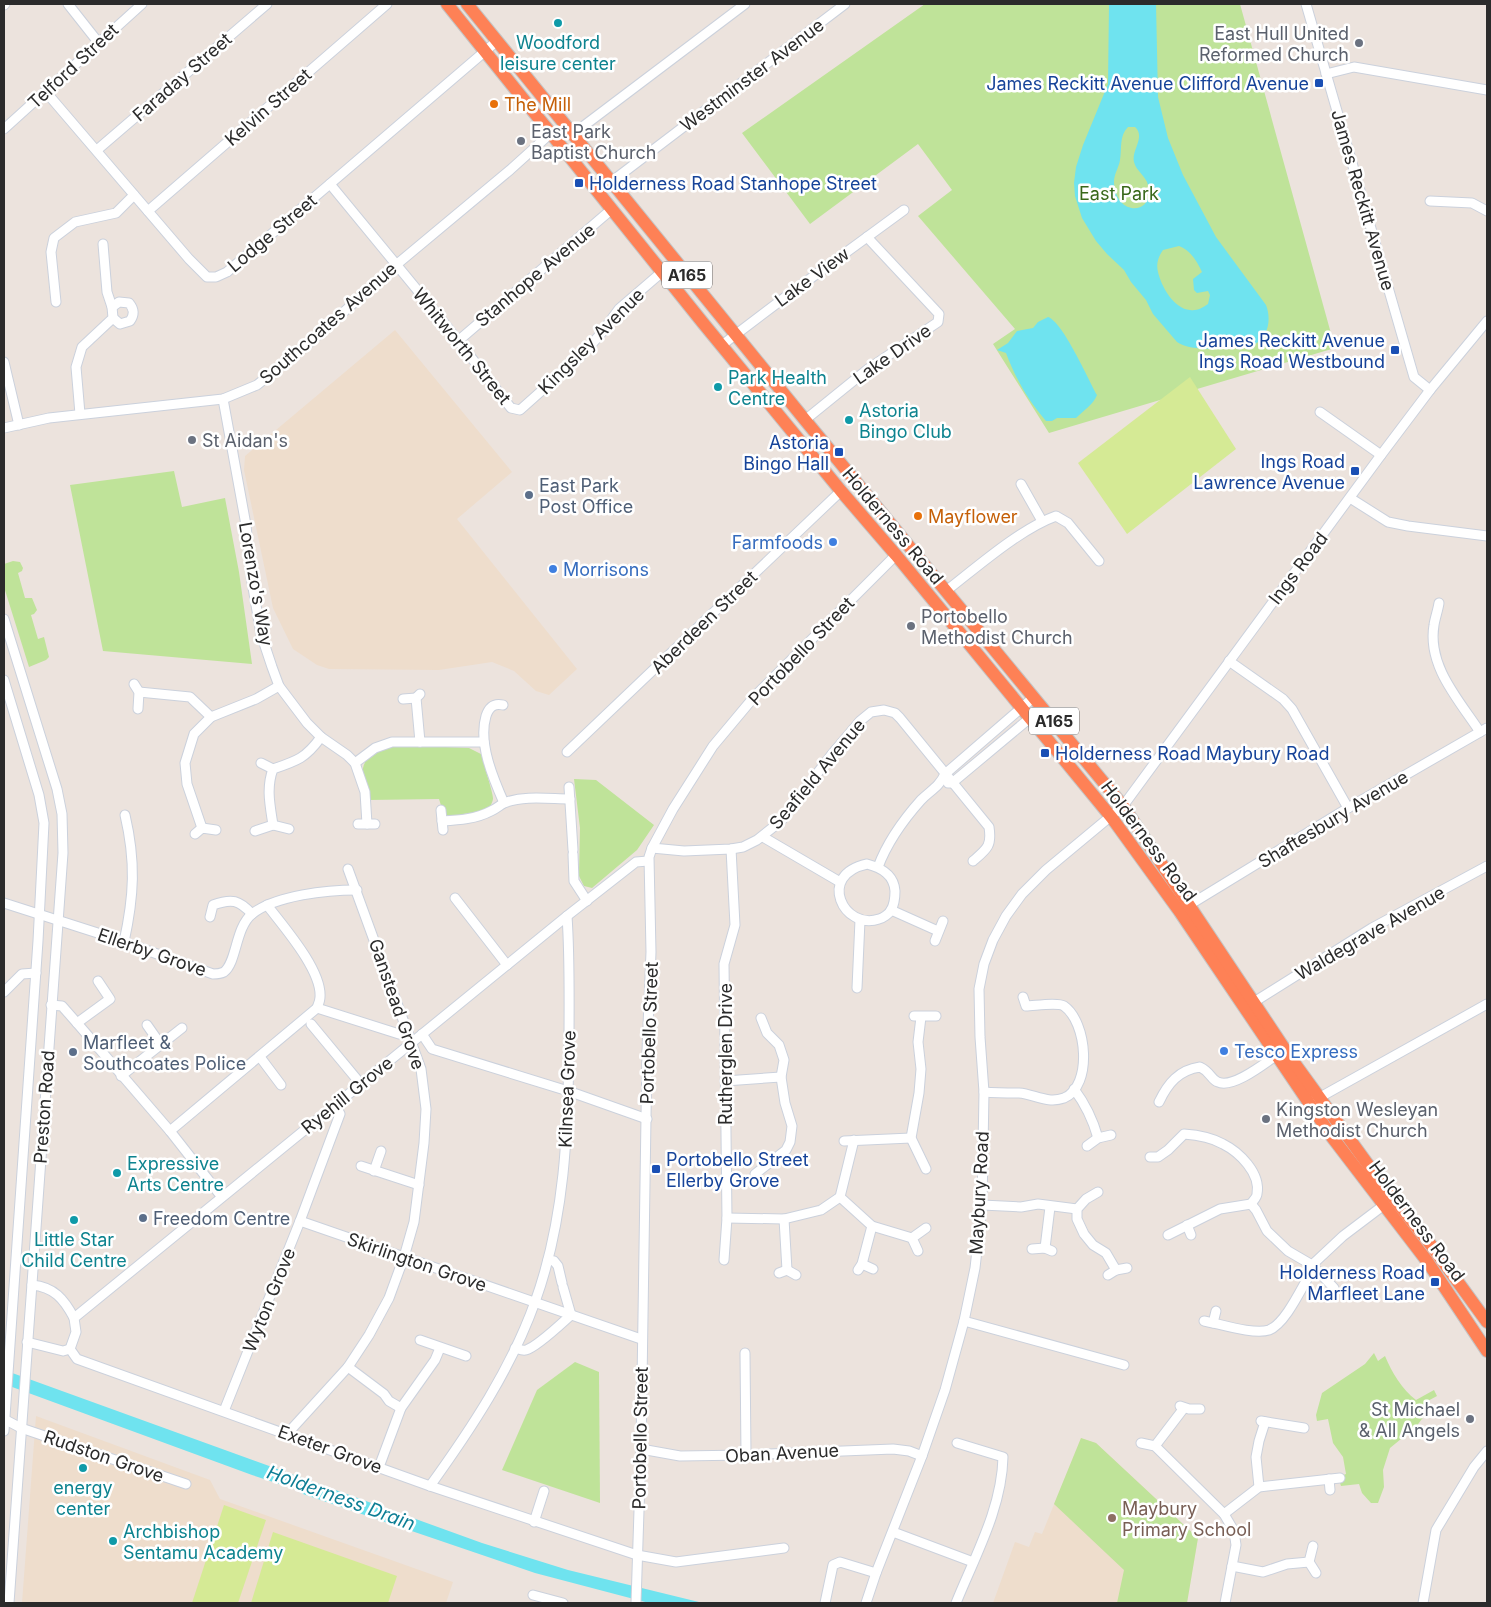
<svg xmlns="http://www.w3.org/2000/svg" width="1491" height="1607" font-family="Inter,sans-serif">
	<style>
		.education { fill: #edc }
		.green { fill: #bfe399 }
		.pitch { fill: #d5ea95 }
		.water { fill: #6fe3ef; fill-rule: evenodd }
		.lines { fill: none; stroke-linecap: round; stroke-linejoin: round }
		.minor-casing { stroke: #cbd1dc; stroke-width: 11 }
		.highway-casing { stroke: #c4c4c4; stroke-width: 14 }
		.minor { stroke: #fff; stroke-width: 9 }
		.highway { stroke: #fe8156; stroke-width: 12 }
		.culture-dot { fill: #0f9aa8; stroke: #fff; stroke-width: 2 }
		.worship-dot { fill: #6b7280; stroke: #fff; stroke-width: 2 }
		.transit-dot { fill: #1a4fb4; stroke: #fff; stroke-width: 2 }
		.food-dot { fill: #e8710a; stroke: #fff; stroke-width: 2 }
		.service-dot { fill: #5c6f8a; stroke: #fff; stroke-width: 2 }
		.shop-dot { fill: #3f7fe0; stroke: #fff; stroke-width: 2 }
		.education-dot { fill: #8d6e63; stroke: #fff; stroke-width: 2 }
		.labels { text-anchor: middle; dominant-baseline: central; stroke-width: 5; stroke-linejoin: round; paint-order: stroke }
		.shield { fill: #fff; stroke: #6b6b6b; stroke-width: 1 }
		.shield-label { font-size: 16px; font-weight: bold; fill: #2b2b2b }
		.worship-label { font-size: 18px; fill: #5b616d; stroke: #fff; text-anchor: start }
		.culture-label { font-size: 18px; fill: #0d838f; stroke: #fff; text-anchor: start }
		.street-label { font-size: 18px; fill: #2b2b2b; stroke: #fff }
		.transit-label { font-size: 18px; fill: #164399; stroke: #fff; text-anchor: end }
		.food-label { font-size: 18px; fill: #c56008; stroke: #fff; text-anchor: start }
		.park-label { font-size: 18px; fill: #38681a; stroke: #fff }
		.service-label { font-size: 18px; fill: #4e5e75; stroke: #fff; text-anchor: start }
		.shop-label { font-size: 18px; fill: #366cbe; stroke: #fff; text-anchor: start }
		.education-label { font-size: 18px; fill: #785e54; stroke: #fff; text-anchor: start }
		.water-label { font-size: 19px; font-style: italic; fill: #0d7e95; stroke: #fff }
	</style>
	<rect width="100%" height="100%" fill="#ece3dd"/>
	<g class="education">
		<path d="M395 330 512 472 457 519 577 669 549 695 536 691 514 671 492 662 439 670 329 669 317 665 293 649 273 608 244 470 245 456Z"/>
		<path d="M36 1416 210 1480 220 1499 453 1582 446 1603H22Z"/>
		<path d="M1081 1438 1096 1443 1198 1538 1187 1603H993L1015 1542 1029 1547 1035 1532 1042 1534Z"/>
	</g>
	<g class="green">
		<path d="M925 4H1240L1335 348 1049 433 993 344 1015 329 918 216 952 190 918 144 810 224 742 133Z"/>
		<path d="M174 471 182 507 225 498 239 572 252 664 103 651 70 485Z"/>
		<path d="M13 561 20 562 23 568 22 571 18 573 25 598H32L37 610 34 614 31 615 38 639 44 637 49 657 46 660 29 667 4 587V564Z"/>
		<path d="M399 745 469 748 481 754C483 762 494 796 493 799 492 804 489 810 484 812 475 815 465 811 458 817L444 815 439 799 368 800C367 791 362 777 363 768 365 754 387 747 399 745Z"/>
		<path d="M574 779 596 780 654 825 637 850 592 888 584 886 579 876 580 828Z"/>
		<path d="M1374 1353 1378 1361 1385 1356C1392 1373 1402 1389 1416 1400L1434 1390 1437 1396 1424 1403 1427 1412 1413 1431 1401 1439 1390 1448 1383 1470 1384 1487 1378 1503H1371L1362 1493 1359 1484 1341 1486 1338 1477 1346 1474 1343 1457 1333 1443 1328 1419 1317 1421 1316 1415 1322 1393 1365 1364Z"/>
		<path d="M575 1362 599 1372 600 1503 502 1470 537 1390Z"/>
		<path d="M1081 1438 1096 1443 1198 1538 1187 1603H1117L1124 1570 1054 1504Z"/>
	</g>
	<g class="pitch">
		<path d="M1190 377 1236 449 1127 534 1078 463Z"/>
		<path d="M224 1505 266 1520 238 1603H192Z"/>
		<path d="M273 1532 397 1576 388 1603H251Z"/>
	</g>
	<g class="water">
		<path d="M1109 4H1156L1158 97 1168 138 1183 175 1216 237 1266 305C1272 320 1268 340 1251 346 1233 348 1192 353 1177 342L1153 314 1146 300 1131 282 1124 270 1107 254 1096 241 1082 218 1075 196 1074 183 1076 167 1083 145 1108 84ZM1128 127H1135C1146 137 1131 150 1134 162 1136 171 1146 176 1148 185 1155 216 1115 217 1114 182 1114 174 1119 167 1120 160 1122 148 1119 136 1128 127ZM1179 246C1190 250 1197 261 1202 272L1193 279 1194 290 1197 293 1208 291 1210 295 1208 304C1202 308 1197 311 1190 310 1174 309 1161 286 1158 272 1156 264 1158 257 1163 250Z"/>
		<path d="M1048 317C1063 322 1088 379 1097 395 1093 405 1084 410 1076 418H1057L1052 421H1046C1027 399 1016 379 1006 353L997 350 1008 343 1017 331 1033 328 1038 322Z"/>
		<path d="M4 1370 482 1543 568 1570 703 1603H649L535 1573 303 1494 301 1491 252 1475 4 1384Z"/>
	</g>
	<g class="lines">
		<defs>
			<g id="minor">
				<path d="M68 4 98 42"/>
				<path d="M1306 4 1414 377 1430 390"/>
				<path d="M4 5 5 4"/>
				<path d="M1326 74 1354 67 1487 90"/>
				<path d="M46 92 189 259 207 277H216L227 272 497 41"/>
				<path d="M4 129 142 4"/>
				<path d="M573 134 745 4"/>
				<path d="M97 150 267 4"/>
				<path d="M611 182 845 4"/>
				<path d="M330 184 437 314 511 408 520 410 585 352 603 331 619 309 662 272"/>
				<path d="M1430 201 1472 203 1487 211"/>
				<path d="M148 211 387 4"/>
				<path d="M56 302 51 252 54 238 75 222 116 213 134 195"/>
				<path d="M112 307 119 302 129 303C134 309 135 314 130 321L120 324 113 318"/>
				<path d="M458 341 612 209"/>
				<path d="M722 345 792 292 904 210"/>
				<path d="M4 362 19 425"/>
				<path d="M223 399 246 525 251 576 261 634 272 667 279 686 307 723 321 737 347 755 355 763 365 792 367 824"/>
				<path d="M1320 412 1381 455"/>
				<path d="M80 414 76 367 82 347 113 318 112 307 107 292 103 244"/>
				<path d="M805 420 868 369 938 322 939 314 867 237"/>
				<path d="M4 428 49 418 223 399 257 385 308 344 396 265 510 170 551 133"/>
				<path d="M1021 484 1042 521"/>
				<path d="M1350 498 1388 522 1408 526 1487 536"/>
				<path d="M946 591C977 567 1020 529 1056 516L1068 523 1099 561"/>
				<path d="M1439 603C1438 610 1435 618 1434 625 1427 666 1459 700 1480 732"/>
				<path d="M4 619 57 789 62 814 63 853 9 1603"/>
				<path d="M1229 661 1283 699 1292 709 1348 808"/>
				<path d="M4 680 39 795 44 823 38 941 4 1431"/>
				<path d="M134 684 139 692 138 709"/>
				<path d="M139 692 190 697 211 717"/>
				<path d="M420 694 416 698 420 742"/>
				<path d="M403 699 416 698"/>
				<path d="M503 705C494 703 489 707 486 716 478 743 493 778 504 803"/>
				<path d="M567 752 841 491"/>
				<path d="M261 763 273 769"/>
				<path d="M355 763 375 748 392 742H484"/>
				<path d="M948 783H952L1042 708"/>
				<path d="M569 787 573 850"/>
				<path d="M441 810 443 830"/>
				<path d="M442 821C459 820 476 819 491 811 496 809 500 805 504 803 524 795 550 799 570 799"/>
				<path d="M358 824H375"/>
				<path d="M273 825C270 805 266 788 273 769 297 761 306 758 321 737"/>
				<path d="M202 828 187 784 185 763 194 734 211 717 256 699 279 686"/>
				<path d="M255 831 273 825 289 829"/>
				<path d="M195 834 202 828 216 830"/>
				<path d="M763 837 840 882"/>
				<path d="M652 848 684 851 731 849 743 847 757 840 781 821 832 754 860 721 871 712 884 710 895 713 900 718 989 827C992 846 987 849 973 861"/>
				<path d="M573 854 574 881 587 901"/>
				<path d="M867 864C882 868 894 875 895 891 895 897 894 905 891 910 889 914 883 918 879 919 844 931 816 875 867 864Z"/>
				<path d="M878 867C887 843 904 819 921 800 931 790 939 787 945 774L1034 697"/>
				<path d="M455 898 507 965"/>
				<path d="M4 903 107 936 213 974C217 974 220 974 224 972 237 962 235 928 252 914 276 895 328 890 357 890"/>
				<path d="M1186 907 1348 808 1487 728"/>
				<path d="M891 910 938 931"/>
				<path d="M210 917 213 905C232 898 239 900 252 914"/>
				<path d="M935 941 943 921"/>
				<path d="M124 942C134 896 136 862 125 815"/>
				<path d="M857 988 860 920"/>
				<path d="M4 992 22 974 36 973"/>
				<path d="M1254 1002 1372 928 1487 866"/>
				<path d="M51 1005 62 1006 77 1023 170 1131 221 1196"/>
				<path d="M317 1008 399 1034 408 1031"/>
				<path d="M914 1016H936"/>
				<path d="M921 1017 918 1042 921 1069 919 1093 911 1138 926 1169"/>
				<path d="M77 1023 110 999 98 981"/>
				<path d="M311 1024 360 1083"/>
				<path d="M147 1025 161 1045"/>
				<path d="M422 1034 432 1049 568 1091 647 1119"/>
				<path d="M260 1057 281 1085"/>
				<path d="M121 1076 182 1028"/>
				<path d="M725 1081 781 1077"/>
				<path d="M1074 1089C1086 1105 1093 1120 1098 1138"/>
				<path d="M984 1092C996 1093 1007 1093 1019 1093 1034 1094 1047 1104 1064 1098 1093 1086 1087 1022 1064 1006 1057 1002 1034 1006 1026 1006L1023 997"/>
				<path d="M1315 1100 1487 1004"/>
				<path d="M1159 1102C1168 1083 1179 1070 1200 1067 1211 1072 1211 1080 1218 1082 1233 1089 1265 1063 1277 1055"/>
				<path d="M170 1131 317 1008C318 1005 320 1001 320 997 322 970 283 926 267 905"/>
				<path d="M844 1141 911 1138"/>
				<path d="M1087 1146 1098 1138 1111 1135"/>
				<path d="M1150 1157H1158L1168 1150 1184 1134C1198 1135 1211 1137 1223 1144 1239 1152 1261 1173 1257 1194 1257 1197 1253 1201 1251 1204"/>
				<path d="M361 1166 419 1185"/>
				<path d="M374 1171 381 1151"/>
				<path d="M755 1174 786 1150 790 1142 792 1126 785 1103 781 1077 784 1060 779 1045 767 1033 761 1018"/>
				<path d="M1098 1192 1086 1199 1077 1209V1219L1084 1234 1093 1245 1106 1253 1116 1270"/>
				<path d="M840 1197 872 1226 912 1238"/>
				<path d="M982 1205 1021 1207 1038 1204 1077 1209"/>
				<path d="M727 1218 784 1219 821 1210 840 1197 854 1140"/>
				<path d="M784 1219 787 1270"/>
				<path d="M300 1221 641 1339"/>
				<path d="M1187 1225 1191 1235"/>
				<path d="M1168 1235 1220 1209 1251 1204 1256 1210 1267 1231 1288 1251 1312 1265 1334 1288"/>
				<path d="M1045 1248 1050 1207"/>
				<path d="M1032 1249 1045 1248 1052 1251"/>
				<path d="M918 1251 912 1238 926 1228"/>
				<path d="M548 1260 554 1261 558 1266 562 1283"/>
				<path d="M724 1260 727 1218 724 964 735 925 731 849"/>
				<path d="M862 1264 873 1269"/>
				<path d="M858 1270 862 1264 872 1226"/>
				<path d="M779 1273 787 1270 796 1275"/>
				<path d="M1108 1275 1116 1270 1127 1268"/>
				<path d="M32 1285C54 1287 64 1299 74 1318"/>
				<path d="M964 1321 1124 1365"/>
				<path d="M1204 1321C1220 1324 1254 1335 1269 1330 1285 1324 1301 1289 1310 1274L1312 1265 1343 1236 1384 1205"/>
				<path d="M1213 1323 1216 1311"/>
				<path d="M420 1340 466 1356"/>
				<path d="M27 1342 63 1351 70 1349 77 1359 430 1486 637 1555 676 1562 784 1548"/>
				<path d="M515 1348C519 1349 522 1351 526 1350 537 1347 562 1323 571 1315L563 1287"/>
				<path d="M70 1349 76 1332 74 1318 567 916 636 862 648 861"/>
				<path d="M745 1353 746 1455"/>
				<path d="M348 1367 384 1394 389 1401 401 1408"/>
				<path d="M1180 1406 1189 1409H1200"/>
				<path d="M224 1411 300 1221 340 1114 335 1105"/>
				<path d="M4 1419 21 1428 186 1484"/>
				<path d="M1261 1421 1304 1428"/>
				<path d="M287 1434 348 1367 369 1335 389 1298 404 1257 414 1222 424 1143 426 1109 421 1069 348 869"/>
				<path d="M1141 1443 1155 1446 1224 1514 1234 1531 1236 1545 1225 1603"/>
				<path d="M1155 1446 1184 1408"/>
				<path d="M641 1449 680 1456 746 1455 893 1449 909 1451 922 1456"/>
				<path d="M379 1467 401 1408 435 1360 440 1348"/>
				<path d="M1329 1479 1330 1490"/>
				<path d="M430 1486C471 1429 511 1369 535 1302 565 1219 568 1132 569 1045 569 1002 570 959 567 916"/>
				<path d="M1259 1487 1256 1457 1259 1441 1265 1422"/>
				<path d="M1224 1514 1259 1487 1340 1478"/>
				<path d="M534 1522 544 1491"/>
				<path d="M893 1532 973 1562"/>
				<path d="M1313 1546 1309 1562 1316 1573"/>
				<path d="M1232 1566 1263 1572 1287 1564 1309 1562"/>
				<path d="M533 1595 563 1603"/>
				<path d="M636 1603 641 1449 647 1051 651 952 649 857 652 848 673 809 713 746 754 697 896 555"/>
				<path d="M825 1603 833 1565 840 1562 876 1573"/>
				<path d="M866 1603 876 1573 922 1456 945 1390 964 1321 975 1268 982 1205 984 1092 980 1037 979 989 984 964 993 940 1006 916 1022 894 1046 870 1123 806 1381 455 1430 390 1487 321"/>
				<path d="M956 1603C975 1556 1002 1508 1003 1457L957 1443"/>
				<path d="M1423 1603 1436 1530 1474 1467 1487 1451"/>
			</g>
			<g id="highway">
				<path d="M447 4 703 323 841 491 896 555 1112 818 1180 912 1332 1137 1427 1261 1487 1351"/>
				<path d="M467 4 805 420 1123 806 1290 1057 1377 1177 1431 1245 1487 1322"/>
			</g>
		</defs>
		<use href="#minor" class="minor-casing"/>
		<use href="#highway" class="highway-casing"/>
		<use href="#minor" class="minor"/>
		<use href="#highway" class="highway"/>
	</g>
	<g class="culture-dot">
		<circle cx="558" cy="23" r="5"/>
		<circle cx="718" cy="387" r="5"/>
		<circle cx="849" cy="420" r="5"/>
		<circle cx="117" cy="1173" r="5"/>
		<circle cx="74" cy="1220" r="5"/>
		<circle cx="83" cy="1468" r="5"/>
		<circle cx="113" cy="1541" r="5"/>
	</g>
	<g class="worship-dot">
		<circle cx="1359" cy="43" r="5"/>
		<circle cx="521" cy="141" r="5"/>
		<circle cx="192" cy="440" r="5"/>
		<circle cx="911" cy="626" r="5"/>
		<circle cx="1266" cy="1119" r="5"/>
		<circle cx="1470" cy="1419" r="5"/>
	</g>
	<g class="transit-dot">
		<rect x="1314" y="78" width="10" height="10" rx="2.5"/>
		<rect x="574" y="178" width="10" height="10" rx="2.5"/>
		<rect x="1390" y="345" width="10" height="10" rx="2.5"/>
		<rect x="834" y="447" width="10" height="10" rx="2.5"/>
		<rect x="1350" y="466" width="10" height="10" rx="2.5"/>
		<rect x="1040" y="748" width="10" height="10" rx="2.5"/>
		<rect x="651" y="1164" width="10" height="10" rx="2.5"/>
		<rect x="1430" y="1277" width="10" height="10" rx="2.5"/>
	</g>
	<g class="food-dot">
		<circle cx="494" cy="104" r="5"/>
		<circle cx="918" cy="516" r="5"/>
	</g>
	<g class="service-dot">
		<circle cx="529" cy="495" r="5"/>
		<circle cx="73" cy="1052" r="5"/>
		<circle cx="143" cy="1218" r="5"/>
	</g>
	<g class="shop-dot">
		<circle cx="833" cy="542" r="5"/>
		<circle cx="553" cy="569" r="5"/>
		<circle cx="1224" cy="1051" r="5"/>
	</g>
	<circle class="education-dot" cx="1112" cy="1518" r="5"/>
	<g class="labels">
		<g class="shield">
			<rect x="662" y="261.5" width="50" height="27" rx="4"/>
			<rect x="1029" y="707.5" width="50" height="27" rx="4"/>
		</g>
		<g class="shield-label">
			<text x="687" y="275">A165</text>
			<text x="1054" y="721">A165</text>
		</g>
		<g class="worship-label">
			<text x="1349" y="33" text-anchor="end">East Hull United<tspan x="1349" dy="21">Reformed Church</tspan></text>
			<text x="531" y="131">East Park<tspan x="531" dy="21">Baptist Church</tspan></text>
			<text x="202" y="440">St Aidan's</text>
			<text x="921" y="616">Portobello<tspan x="921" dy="21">Methodist Church</tspan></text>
			<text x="1276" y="1109">Kingston Wesleyan<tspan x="1276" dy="21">Methodist Church</tspan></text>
			<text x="1460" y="1409" text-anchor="end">St Michael<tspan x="1460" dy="21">&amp; All Angels</tspan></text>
		</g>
		<g class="culture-label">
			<text x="558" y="42" text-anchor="middle">Woodford<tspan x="558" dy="21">leisure center</tspan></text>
			<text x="728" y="377">Park Health<tspan x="728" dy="21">Centre</tspan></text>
			<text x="859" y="410">Astoria<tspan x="859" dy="21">Bingo Club</tspan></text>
			<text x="127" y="1163">Expressive<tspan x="127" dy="21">Arts Centre</tspan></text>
			<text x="74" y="1239" text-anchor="middle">Little Star<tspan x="74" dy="21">Child Centre</tspan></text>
			<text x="83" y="1487" text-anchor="middle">energy<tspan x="83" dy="21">center</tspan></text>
			<text x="123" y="1531">Archbishop<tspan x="123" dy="21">Sentamu Academy</tspan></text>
		</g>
		<g class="street-label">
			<text transform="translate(73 66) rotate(-43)">Telford Street</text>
			<text transform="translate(752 75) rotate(-37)">Westminster Avenue</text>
			<text transform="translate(182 77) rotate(-41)">Faraday Street</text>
			<text transform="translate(268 107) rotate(-41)">Kelvin Street</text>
			<text transform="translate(1363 200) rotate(74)">James Reckitt Avenue</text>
			<text transform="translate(272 233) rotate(-40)">Lodge Street</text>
			<text transform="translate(535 275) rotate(-40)">Stanhope Avenue</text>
			<text transform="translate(812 277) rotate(-36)">Lake View</text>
			<text transform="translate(328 323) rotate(-41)">Southcoates Avenue</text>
			<text transform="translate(591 341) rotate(-45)">Kingsley Avenue</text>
			<text transform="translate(462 346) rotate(51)">Whitworth Street</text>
			<text transform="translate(892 354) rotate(-35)">Lake Drive</text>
			<text transform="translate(893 526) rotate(50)">Holderness Road</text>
			<text transform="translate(1298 568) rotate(-53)">Ings Road</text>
			<text transform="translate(256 584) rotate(80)">Lorenzo's Way</text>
			<text transform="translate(704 622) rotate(-44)">Aberdeen Street</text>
			<text transform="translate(801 651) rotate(-46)">Portobello Street</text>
			<text transform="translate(817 774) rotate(-50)">Seafield Avenue</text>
			<text transform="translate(1333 819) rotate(-31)">Shaftesbury Avenue</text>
			<text transform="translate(1149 841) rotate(53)">Holderness Road</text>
			<text transform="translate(1370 933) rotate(-30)">Waldegrave Avenue</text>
			<text transform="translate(152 952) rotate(19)">Ellerby Grove</text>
			<text transform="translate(397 1004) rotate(71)">Ganstead Grove</text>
			<text transform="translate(649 1033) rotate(-88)">Portobello Street</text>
			<text transform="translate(725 1054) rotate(-90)">Rutherglen Drive</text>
			<text transform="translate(567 1089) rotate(-88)">Kilnsea Grove</text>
			<text transform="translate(347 1095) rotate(-39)">Ryehill Grove</text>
			<text transform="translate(44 1107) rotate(-86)">Preston Road</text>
			<text transform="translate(979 1193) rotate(-87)">Maybury Road</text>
			<text transform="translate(1417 1221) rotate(53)">Holderness Road</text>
			<text transform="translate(417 1262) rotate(19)">Skirlington Grove</text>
			<text transform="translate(269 1300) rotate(-68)">Wyton Grove</text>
			<text transform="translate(640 1438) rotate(-89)">Portobello Street</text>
			<text transform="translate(330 1449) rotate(20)">Exeter Grove</text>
			<text transform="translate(782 1453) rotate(-3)">Oban Avenue</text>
			<text transform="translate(104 1456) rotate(19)">Rudston Grove</text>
		</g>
		<g class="transit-label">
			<text x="1309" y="83">James Reckitt Avenue Clifford Avenue</text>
			<text x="589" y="183" text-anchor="start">Holderness Road Stanhope Street</text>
			<text x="1385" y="340">James Reckitt Avenue<tspan x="1385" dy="21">Ings Road Westbound</tspan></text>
			<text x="829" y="442">Astoria<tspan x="829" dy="21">Bingo Hall</tspan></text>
			<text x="1345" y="461">Ings Road<tspan x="1345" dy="21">Lawrence Avenue</tspan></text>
			<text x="1055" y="753" text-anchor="start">Holderness Road Maybury Road</text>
			<text x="666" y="1159" text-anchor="start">Portobello Street<tspan x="666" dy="21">Ellerby Grove</tspan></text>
			<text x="1425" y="1272">Holderness Road<tspan x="1425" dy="21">Marfleet Lane</tspan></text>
		</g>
		<g class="food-label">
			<text x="504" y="104">The Mill</text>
			<text x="928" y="516">Mayflower</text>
		</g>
		<g class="park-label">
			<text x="1119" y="193">East Park</text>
		</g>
		<g class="service-label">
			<text x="539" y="485">East Park<tspan x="539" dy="21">Post Office</tspan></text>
			<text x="83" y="1042">Marfleet &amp;<tspan x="83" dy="21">Southcoates Police</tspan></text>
			<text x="153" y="1218">Freedom Centre</text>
		</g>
		<g class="shop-label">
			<text x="823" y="542" text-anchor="end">Farmfoods</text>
			<text x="563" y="569">Morrisons</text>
			<text x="1234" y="1051">Tesco Express</text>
		</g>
		<g class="education-label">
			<text x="1122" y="1508">Maybury<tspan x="1122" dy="21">Primary School</tspan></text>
		</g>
		<g class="water-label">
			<text transform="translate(341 1498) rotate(20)">Holderness Drain</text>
		</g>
	</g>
	<rect width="1491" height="1607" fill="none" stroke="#2b2b2b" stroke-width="10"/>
</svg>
